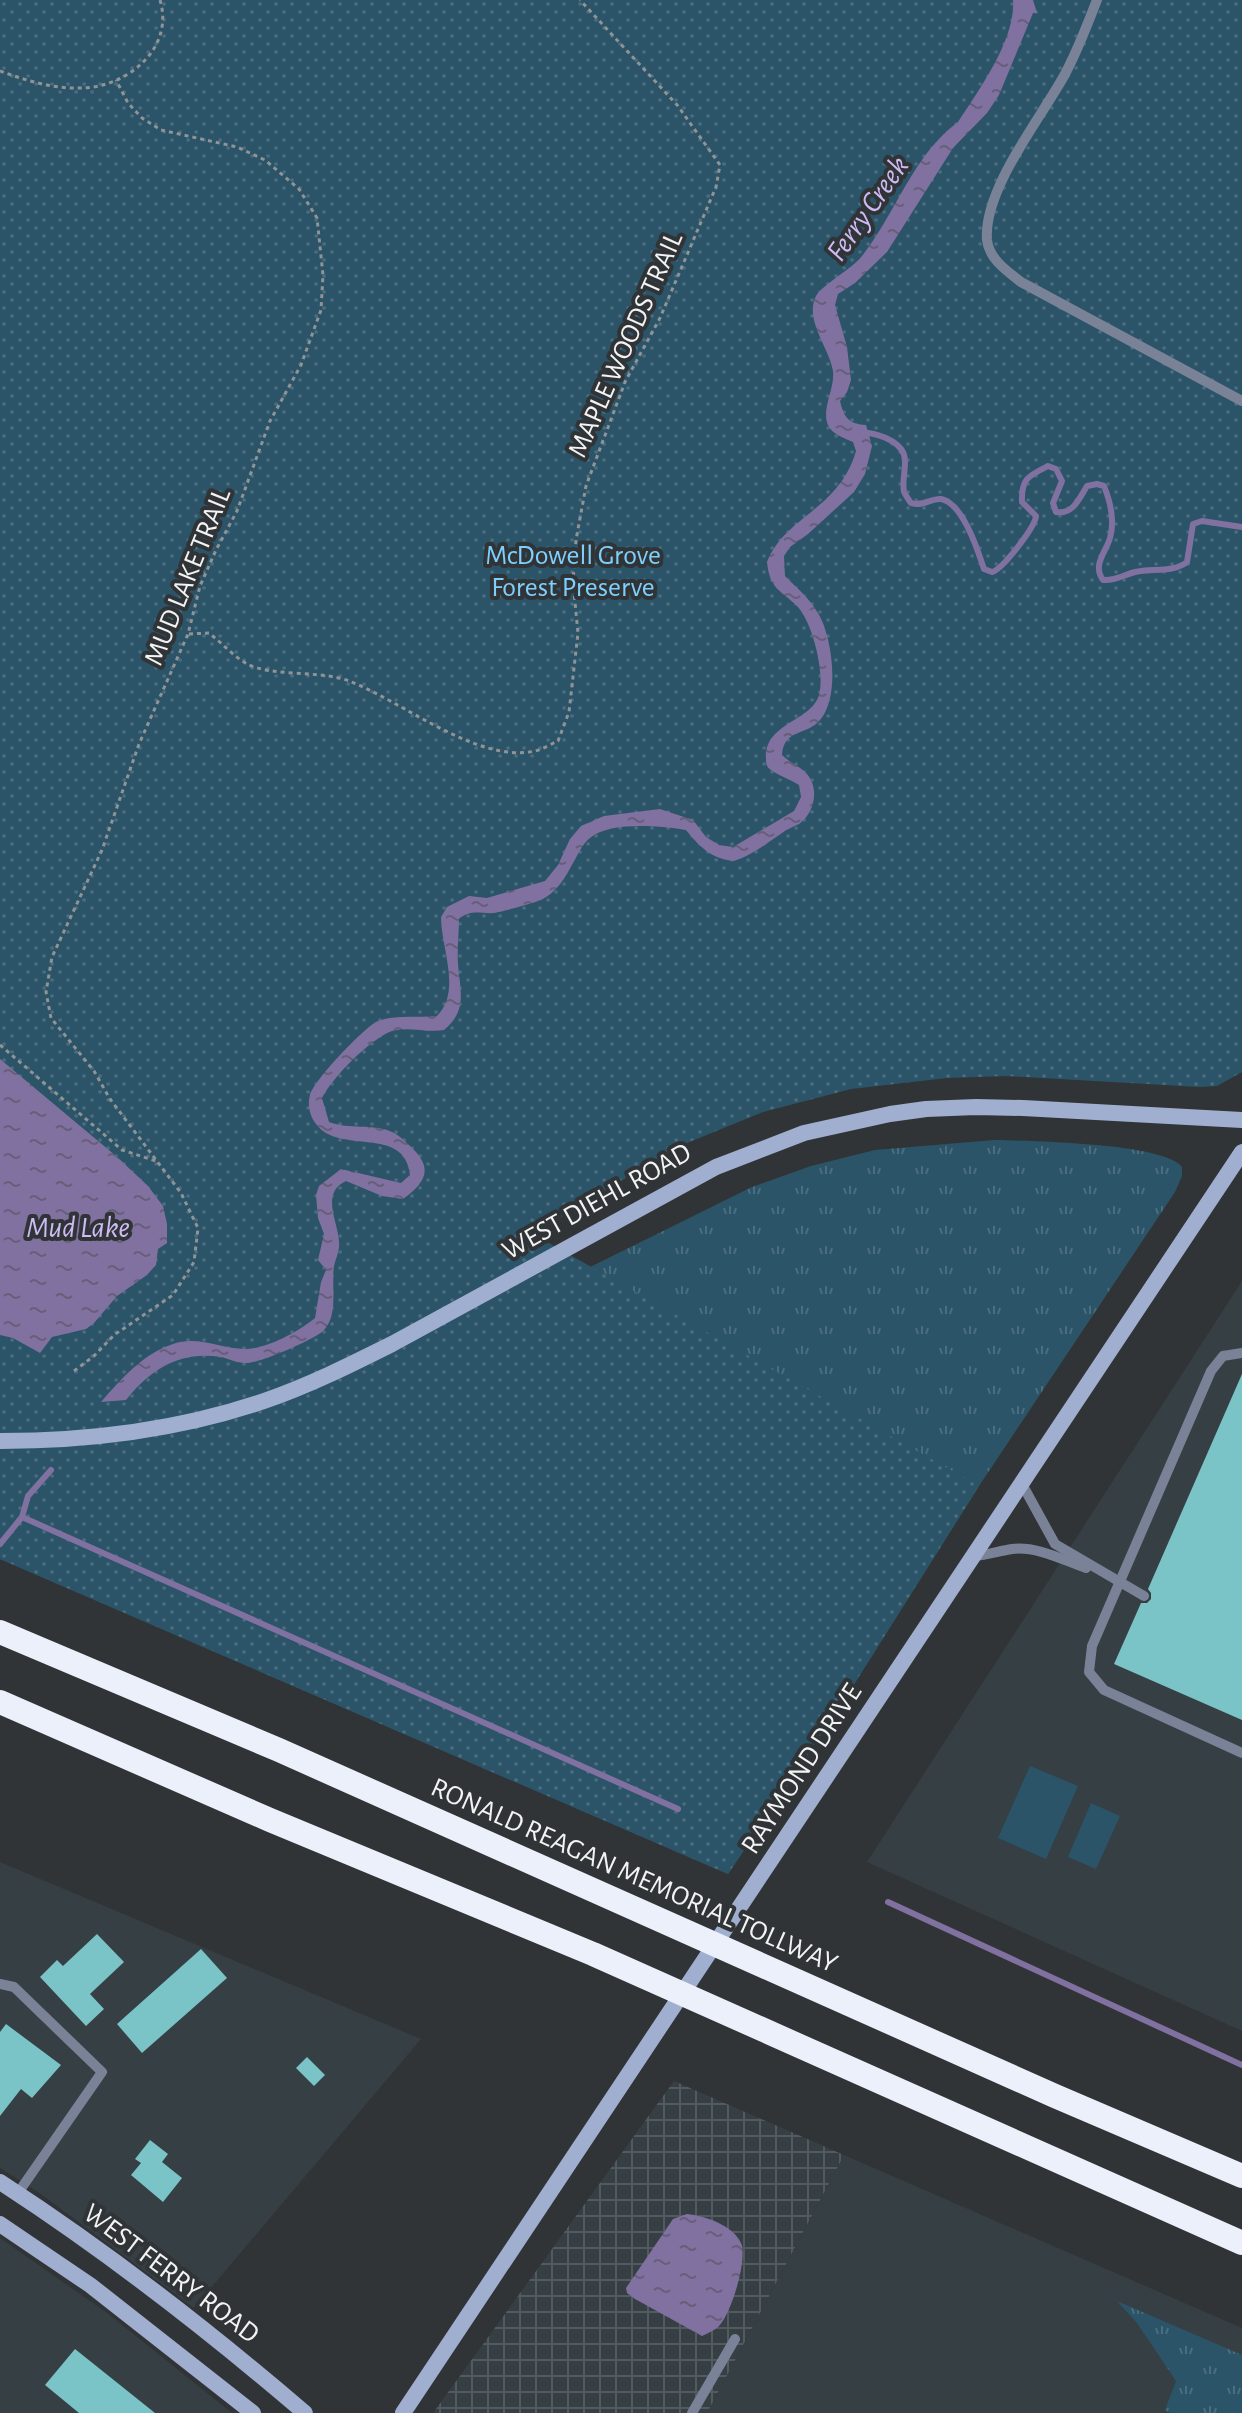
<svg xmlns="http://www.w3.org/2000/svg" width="1242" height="2413" font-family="'Alegreya Sans',sans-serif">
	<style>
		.built { fill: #363f44 }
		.industrial { fill: url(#industrial-grid) }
		.grass { fill: url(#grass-tufts) }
		.park { fill: url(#park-dots) }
		.pitch { fill: #2b5469 }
		.water { fill: url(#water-ripples) }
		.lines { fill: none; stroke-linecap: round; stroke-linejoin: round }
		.stream { stroke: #8071a0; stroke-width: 6 }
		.building { fill: #7ac3c7 }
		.path { stroke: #919495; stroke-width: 3; stroke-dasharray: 4 4; stroke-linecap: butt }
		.lane { stroke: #798297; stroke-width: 10 }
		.secondary { stroke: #a0afcf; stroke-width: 16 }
		.highway { stroke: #ecf0fb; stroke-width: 24 }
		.labels { text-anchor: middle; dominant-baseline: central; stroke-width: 8; stroke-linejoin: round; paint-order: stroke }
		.street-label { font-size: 28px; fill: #f1f3f4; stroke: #313436 }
		.park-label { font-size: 28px; fill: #7dd0fd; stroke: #313436 }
		.water-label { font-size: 30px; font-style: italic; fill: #cdbbf5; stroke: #313436 }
	</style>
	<defs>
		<pattern id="industrial-grid" width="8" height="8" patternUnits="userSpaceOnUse" patternTransform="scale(2)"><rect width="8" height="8" fill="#363f44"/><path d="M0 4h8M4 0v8" fill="none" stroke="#545b60"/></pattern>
		<pattern id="grass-tufts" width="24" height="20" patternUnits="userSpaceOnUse" patternTransform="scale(2)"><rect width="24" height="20" fill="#2b5469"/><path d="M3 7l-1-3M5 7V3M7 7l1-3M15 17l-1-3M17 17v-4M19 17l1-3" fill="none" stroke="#4a6d7f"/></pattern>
		<pattern id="park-dots" width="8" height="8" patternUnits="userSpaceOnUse" patternTransform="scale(2)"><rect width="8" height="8" fill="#2b5469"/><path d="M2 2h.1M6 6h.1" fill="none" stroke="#4a6d7f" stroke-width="1.8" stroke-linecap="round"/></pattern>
		<pattern id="water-ripples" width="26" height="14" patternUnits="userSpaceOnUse" patternTransform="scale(2)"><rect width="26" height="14" fill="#8071a0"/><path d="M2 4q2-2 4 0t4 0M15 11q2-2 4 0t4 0" fill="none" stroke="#675f79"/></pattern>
	</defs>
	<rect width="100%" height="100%" fill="#313436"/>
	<g class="built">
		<path d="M1242 1281V2031L867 1862Z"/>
		<path d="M0 1862 421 2039 194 2308 41 2194 0 2168Z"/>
		<path d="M844 2155 1242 2328V2413H707Z"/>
		<path d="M0 2238 107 2313 232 2413H0Z"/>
	</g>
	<path class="industrial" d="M674 2081 844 2155 707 2413H433Z"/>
	<g class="grass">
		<path d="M995 1140C1029 1141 1164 1143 1182 1167V1176L1175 1192 979 1486 841 1705 728 1874 0 1559 752 1187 811 1166 875 1150Z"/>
		<path d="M1117 2301 1242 2355V2413H1170L1165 2410 1176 2381 1137 2323Z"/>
	</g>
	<path class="park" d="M0 0H1242V1072L1217 1086 1200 1087 1007 1076 947 1078 851 1089 763 1112 677 1147 533 1234 979 1486 841 1705 728 1874 0 1559Z"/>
	<g class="pitch">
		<path d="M1030 1766 1078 1786 1046 1859 998 1838Z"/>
		<path d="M1091 1803 1120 1816 1096 1869 1068 1857Z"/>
	</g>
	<g class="water">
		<path d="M1013 0H1033L1037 13H1033L999 95 987 113 953 148 887 252 855 283 838 294 835 305 847 347 851 380 847 392 840 401C844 418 849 424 866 425L872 446 865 474 854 492 808 534 790 547 784 556 785 576C797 588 810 599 818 613 833 638 840 697 820 720 807 736 784 728 782 755 790 763 801 767 807 774 820 789 814 814 799 824 793 827 787 829 782 833 766 844 752 855 734 861 711 859 699 846 686 830 661 826 610 821 590 838 582 844 578 855 573 863 565 878 557 892 541 900 533 903 502 912 494 913 480 914 471 909 459 919 459 933 457 949 458 964 460 991 468 1010 444 1030 427 1033 408 1026 392 1031 370 1039 332 1078 322 1098L329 1122C349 1130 373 1123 392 1132 399 1135 407 1143 412 1148 434 1169 425 1183 403 1199L382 1196 346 1181C320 1193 338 1221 339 1242 340 1250 336 1258 334 1266 331 1286 339 1316 323 1331 315 1339 256 1365 245 1363 237 1363 229 1359 221 1357 180 1351 152 1368 126 1400L101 1402C121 1379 144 1353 173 1344 199 1335 223 1350 247 1349 269 1348 299 1331 315 1318L321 1282 326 1270 318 1260 324 1234 318 1218 316 1195 319 1186 341 1169 401 1183 410 1175C405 1124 339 1156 316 1124 310 1116 307 1105 310 1095 314 1080 362 1030 376 1022 392 1014 419 1018 437 1016 462 991 441 948 441 917L447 907 469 896 487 898 545 881 558 865 570 839 581 826 604 816 660 809 693 820 706 837 719 845 733 847 794 811 801 797 799 785C790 779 779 776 771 770 767 767 766 765 766 760 763 723 811 722 819 695 825 673 813 623 797 606 780 589 770 590 767 562 785 516 839 510 856 451L853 442C844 438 832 434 828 425 821 409 835 389 833 371 829 347 804 320 816 296 822 285 852 269 862 256 896 213 913 155 958 122 979 90 1016 39 1013 0Z"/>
		<path d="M0 1059 116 1156 148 1186 163 1206 167 1224V1243L158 1249 156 1265 147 1275 117 1296 94 1323 86 1329 52 1337 40 1353 13 1338 0 1335Z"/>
		<path d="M687 2214C705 2216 733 2225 741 2243 748 2259 731 2314 719 2326 714 2331 708 2333 702 2336L635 2299 627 2293 626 2288 673 2219Z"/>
	</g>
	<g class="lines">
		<g class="stream">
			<path d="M862 433C870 432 878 435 886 438 917 452 900 470 904 492 905 494 910 502 911 503 923 507 931 498 941 499 963 503 978 551 984 569L992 572C1003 569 1035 527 1036 516L1022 502C1021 479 1028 476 1048 466L1056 469 1062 481 1053 503 1056 512C1073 515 1079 499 1087 486L1097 484 1104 486C1110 501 1115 521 1110 538 1106 552 1092 565 1103 580 1116 581 1123 575 1135 572 1152 568 1173 573 1187 562L1193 524 1202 521 1242 527"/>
			<path d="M22 1517 678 1809"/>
			<path d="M0 1544 22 1517 28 1496 51 1470"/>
			<path d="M888 1902 1242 2065"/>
		</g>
	</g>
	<g class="building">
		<path d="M1242 1374V1720L1114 1664 1141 1603H1147L1151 1599V1593L1148 1589Z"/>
		<path d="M97 1934 124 1962 90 1994 104 2009 86 2026 40 1977 57 1960 63 1966Z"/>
		<path d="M201 1949 227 1978 142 2053 117 2024Z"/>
		<path d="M6 2024 61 2065 32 2098 21 2089 0 2116V2032Z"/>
		<path d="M307 2057 325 2075 314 2086 296 2068Z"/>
		<path d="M150 2140 168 2154 162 2162 182 2178 163 2202 131 2175 141 2163 135 2159Z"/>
		<path d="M75 2349 155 2413H79L45 2385Z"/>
	</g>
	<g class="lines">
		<g class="path">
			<path d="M0 71C25 80 52 89 80 88 126 88 175 49 160 0"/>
			<path d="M189 634 209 633C222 643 233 656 247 664 273 677 320 670 349 681 402 701 478 764 535 751 543 749 551 744 558 741L569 712 578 633 573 582 576 540 586 486 625 382 660 318 716 187 720 165 678 106 580 0"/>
			<path d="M0 1045 122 1150 156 1161"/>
			<path d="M74 1371 94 1356 114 1335 173 1295 194 1262 198 1228 181 1193 110 1099 94 1071 51 1018 46 992 52 957 102 850 139 744 188 634 200 586 216 550 237 511 270 421 301 365 321 310 323 275 317 218 299 189 265 160 237 147 161 130 142 118 128 103 116 80"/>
		</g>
		<g class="lane">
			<path d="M1097 0C1087 25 1078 50 1065 74 1042 117 983 189 987 240 989 259 1007 271 1021 282L1242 401"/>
			<path d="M1242 1353 1223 1356 1211 1371 1092 1646 1089 1672 1104 1690 1242 1753"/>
			<path d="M1022 1484 1055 1544 1144 1596"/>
			<path d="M974 1556C987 1555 999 1551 1012 1549 1037 1546 1063 1560 1086 1568"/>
			<path d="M0 1984 14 1987 102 2072 18 2193"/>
			<path d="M692 2413 735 2339"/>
		</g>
		<g class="secondary">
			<path d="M0 1441C89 1441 179 1430 264 1401 308 1386 350 1365 392 1344L716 1167 804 1133 890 1114 926 1109 976 1107 1023 1108 1242 1120"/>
			<path d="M0 2182C108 2252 208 2330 305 2413"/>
			<path d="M0 2224 90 2285 253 2413"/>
			<path d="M403 2413 1242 1152"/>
		</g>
		<g class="highway">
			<path d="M0 1632 279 1750 1055 2096 1242 2176"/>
			<path d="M0 1702 270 1820 593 1954 1242 2243"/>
		</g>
	</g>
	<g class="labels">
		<g class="street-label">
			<text transform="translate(626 345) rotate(-66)">MAPLE WOODS TRAIL</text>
			<text transform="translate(188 577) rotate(-68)">MUD LAKE TRAIL</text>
			<text transform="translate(597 1202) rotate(-29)">WEST DIEHL ROAD</text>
			<text transform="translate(802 1769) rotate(-57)">RAYMOND DRIVE</text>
			<text transform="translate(634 1876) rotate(24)">RONALD REAGAN MEMORIAL TOLLWAY</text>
			<text transform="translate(171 2274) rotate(37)">WEST FERRY ROAD</text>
		</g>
		<g class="park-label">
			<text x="573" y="556">McDowell Grove<tspan x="573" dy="32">Forest Preserve</tspan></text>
		</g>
		<g class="water-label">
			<text transform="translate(868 209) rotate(-55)">Ferry Creek</text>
			<text x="78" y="1228">Mud Lake</text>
		</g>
	</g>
</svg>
